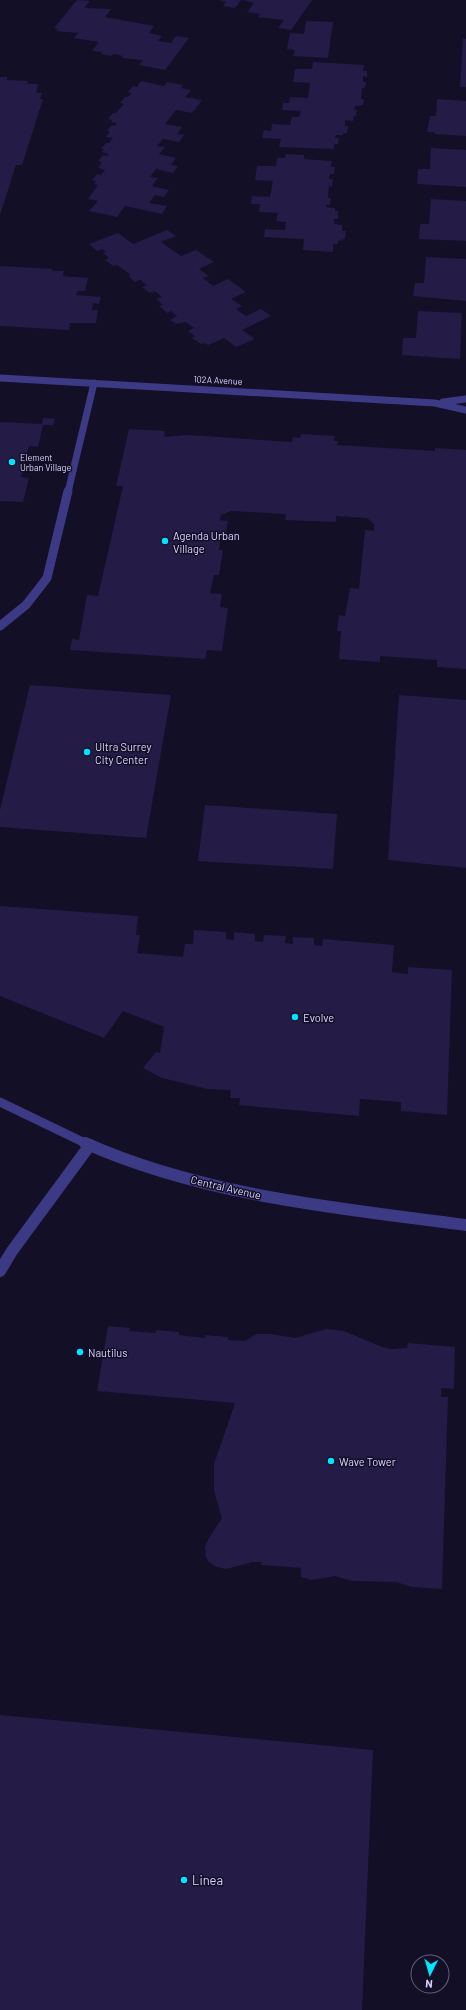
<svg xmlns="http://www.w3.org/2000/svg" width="466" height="2010" font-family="Barlow,sans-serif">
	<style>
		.building { fill: #241b47 }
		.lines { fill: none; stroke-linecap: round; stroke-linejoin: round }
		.minor-far2 { stroke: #3d3a85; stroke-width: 7 }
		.minor-far1 { stroke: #3d3a85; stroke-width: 9 }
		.minor { stroke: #3d3a85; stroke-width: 12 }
		.poi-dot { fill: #00e5ff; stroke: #130f26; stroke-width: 1.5 }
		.labels { text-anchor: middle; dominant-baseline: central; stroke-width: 3; stroke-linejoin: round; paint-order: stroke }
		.far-street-label { font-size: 9px; fill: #d9d4ff; stroke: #130f26 }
		.far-poi-label { font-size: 9px; fill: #d9d4ff; stroke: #130f26; text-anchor: start }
		.poi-label { font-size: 11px; fill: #d9d4ff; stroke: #130f26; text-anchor: start }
		.street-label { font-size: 11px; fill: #d9d4ff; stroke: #130f26 }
		.near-poi-label { font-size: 13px; fill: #d9d4ff; stroke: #130f26; text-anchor: start }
	</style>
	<rect width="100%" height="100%" fill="#130f26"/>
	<g class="building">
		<path d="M77 0 90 1 84 8 111 9 105 17 154 26 149 33 162 36 158 41 171 43 176 36 189 38 165 70 139 65 143 60 122 58 123 56 113 54 112 56 101 54 102 52 92 51 99 42 74 38 78 33 56 31 58 29 54 28Z"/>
		<path d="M219 0H241L235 8 223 6 226 2Z"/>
		<path d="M243 0H312L291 30 278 28 284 20 258 17 260 14 247 12 254 3Z"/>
		<path d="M306 21 333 22 328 58 293 56 295 50 287 49 290 33 304 34Z"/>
		<path d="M463 38 466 39V87H460Z"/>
		<path d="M313 62 364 65 363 71H367V77L363 76V82H366L365 88H362L361 99H364L363 105 355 106 354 110H357L356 116H354L353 121 345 120V126H348L347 133H343V135H336L335 138H339L338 144H334V149L279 147 281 139 262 138 264 130 271 131 272 124 290 125 292 117H299L301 111 282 110 283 103H289L290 97 308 98 310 83 293 82 295 69H312Z"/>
		<path d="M0 77H7V80L28 81 27 84H38L36 93H42L40 99H43L22 165H16L0 215Z"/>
		<path d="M141 81 164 86 167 82 183 85 181 88 191 90 185 97 202 100 192 113 176 110 165 124 182 127 177 134 184 135 179 142 163 139 157 146 165 147 159 154 176 158 171 165 178 166 173 173 156 169 150 177 158 178 152 186 169 190 164 197 155 195 149 203 167 206 162 214 125 206 117 217 89 211 98 201 88 199 98 185 94 184 96 181 92 180 97 174 101 175 105 170 98 168 102 162 98 161 103 155 107 156 109 154 102 152 104 149H101L106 143H109L113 138 106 137 110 132 107 131 112 125 115 126 117 123 111 122 112 120 108 119 113 113H116L124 104 120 103 125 97H128L132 93 128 92 133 86 137 87Z"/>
		<path d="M437 99 466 101V136L434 134 435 132H427L430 116H436Z"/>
		<path d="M431 148 466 150V187L417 184 418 169H430Z"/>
		<path d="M286 154 304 155V159L332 161 331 167H335L334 174H330L329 179H333L332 187 329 186 328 198H331L330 205H326V207L335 208V211H338V219H334V224L342 225V231H346L345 239 338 241V244H333V252L303 250 304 239 264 237 265 229 285 230 286 222 276 221 278 213 259 212 260 204H251L252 196 270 197 273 181 255 180 257 166H276L277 158H285Z"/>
		<path d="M431 199 466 201V241L419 239 420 224H429Z"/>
		<path d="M167 230 176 236 161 242 181 256 196 250 214 262 199 269 209 276 203 278 213 286 228 279 246 292 231 299 242 306 236 309 246 316 261 309 271 316 242 330 255 339 236 347 224 338 208 345 204 343 201 344 192 338 195 336 188 331 194 328 186 322 176 324 170 320 177 316 171 311 167 313 159 306 163 305 156 299 162 297 155 291 150 293 142 287 147 285 140 280 135 282 128 276 131 275 117 265 113 266 105 260 109 258 103 253 106 252 102 249 97 251 89 244 118 233 133 244Z"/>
		<path d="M426 257 466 259V301L413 296 415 283H424Z"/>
		<path d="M0 266 53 269 52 271H64L63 276 88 278 85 291H78L76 295 101 297 99 304 93 303 92 310H98L96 323H70L69 330 0 326Z"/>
		<path d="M418 311 462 313 460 359 402 355 403 338H416Z"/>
		<path d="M43 418 55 419 53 425H43L38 447 29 446 21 477 29 478 23 502 0 501V422L42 424Z"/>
		<path d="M129 429 165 431 164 437 188 435 292 442 293 437 300 438 301 434 335 436 334 441H338L337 445 435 451V448L466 450V669L437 667V660L380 656V662L339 659 341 631H337L339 615 345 616 350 588 359 589 365 530 374 531V524L367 518 336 516V522L285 520 286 514 231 511 221 515 220 520 228 521 226 532H222L219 550H223L219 575H214L210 593 222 594 220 607 228 608 222 651 207 650 205 659 70 650 72 639 79 640 87 595 98 596 123 486H116Z"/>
		<path d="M30 685 171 695 146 838 0 827V810Z"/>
		<path d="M399 695 466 700V868L388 860Z"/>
		<path d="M205 805 337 814 333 869 198 861Z"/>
		<path d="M0 906 138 916 136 935H140L137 953 183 957 185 944H193L194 930 226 932V939L234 940V932L255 934V941L263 942 264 935 286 936 285 943 293 944V937L314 938V945L322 946 323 939 394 945 392 972 408 974V967L452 970 447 1115 401 1111V1102L360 1099 359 1116 239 1105 240 1098H230L231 1090 207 1089 162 1078 143 1068 156 1052 160 1053 164 1027 123 1011 104 1038 0 996Z"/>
		<path d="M108 1326 130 1328 129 1331 156 1333V1330L179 1332V1335L205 1338V1335L228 1337V1340L245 1341 256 1334H271L295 1338 326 1329 344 1331 382 1347 391 1349 407 1348 408 1343 455 1347 454 1389 441 1388V1397H448L442 1589 412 1587 396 1582 352 1581 335 1576 312 1580 301 1577V1568L261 1565 262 1562H253L226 1569 216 1567 208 1561 206 1557 205 1547 209 1538 222 1518 214 1491V1464L235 1403 97 1391Z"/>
		<path d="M0 1715 373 1750 362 2010H0Z"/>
	</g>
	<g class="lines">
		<g class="minor-far2">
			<path d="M0 378 435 403 466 410"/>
			<path d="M443 402 466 399"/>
			<path d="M68 492 94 383"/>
		</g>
		<g class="minor-far1">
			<path d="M0 626 26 605 47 578 68 491"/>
			<path d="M0 1102 87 1144"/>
		</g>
		<g class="minor">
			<path d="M85 1143C204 1196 338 1208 466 1225"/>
			<path d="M0 1271 12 1251 90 1145"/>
		</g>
	</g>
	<g class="poi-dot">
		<circle cx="12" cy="462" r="4"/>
		<circle cx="165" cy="541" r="4"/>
		<circle cx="87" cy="752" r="4"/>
		<circle cx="295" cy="1017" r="4"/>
		<circle cx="80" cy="1352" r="4"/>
		<circle cx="331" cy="1461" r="4"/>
		<circle cx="184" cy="1880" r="4"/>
	</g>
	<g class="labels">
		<g class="far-street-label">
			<text transform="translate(218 380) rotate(3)">102A Avenue</text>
		</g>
		<g class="far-poi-label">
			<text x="20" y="457">Element<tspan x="20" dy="10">Urban Village</tspan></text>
		</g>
		<g class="poi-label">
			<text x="173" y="535">Agenda Urban<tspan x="173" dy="13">Village</tspan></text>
			<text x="95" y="746">Ultra Surrey<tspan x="95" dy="13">City Center</tspan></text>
			<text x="303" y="1017">Evolve</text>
			<text x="88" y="1352">Nautilus</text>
			<text x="339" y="1461">Wave Tower</text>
		</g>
		<g class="street-label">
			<text transform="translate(226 1187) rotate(13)">Central Avenue</text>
		</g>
		<g class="near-poi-label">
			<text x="192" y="1880">Linea</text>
		</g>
	</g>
	<g transform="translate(430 1974) rotate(185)"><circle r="19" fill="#130f26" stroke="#625e7d"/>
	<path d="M0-3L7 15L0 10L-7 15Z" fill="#00e5ff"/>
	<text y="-6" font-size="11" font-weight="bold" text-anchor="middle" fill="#d9d4ff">N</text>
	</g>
</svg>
